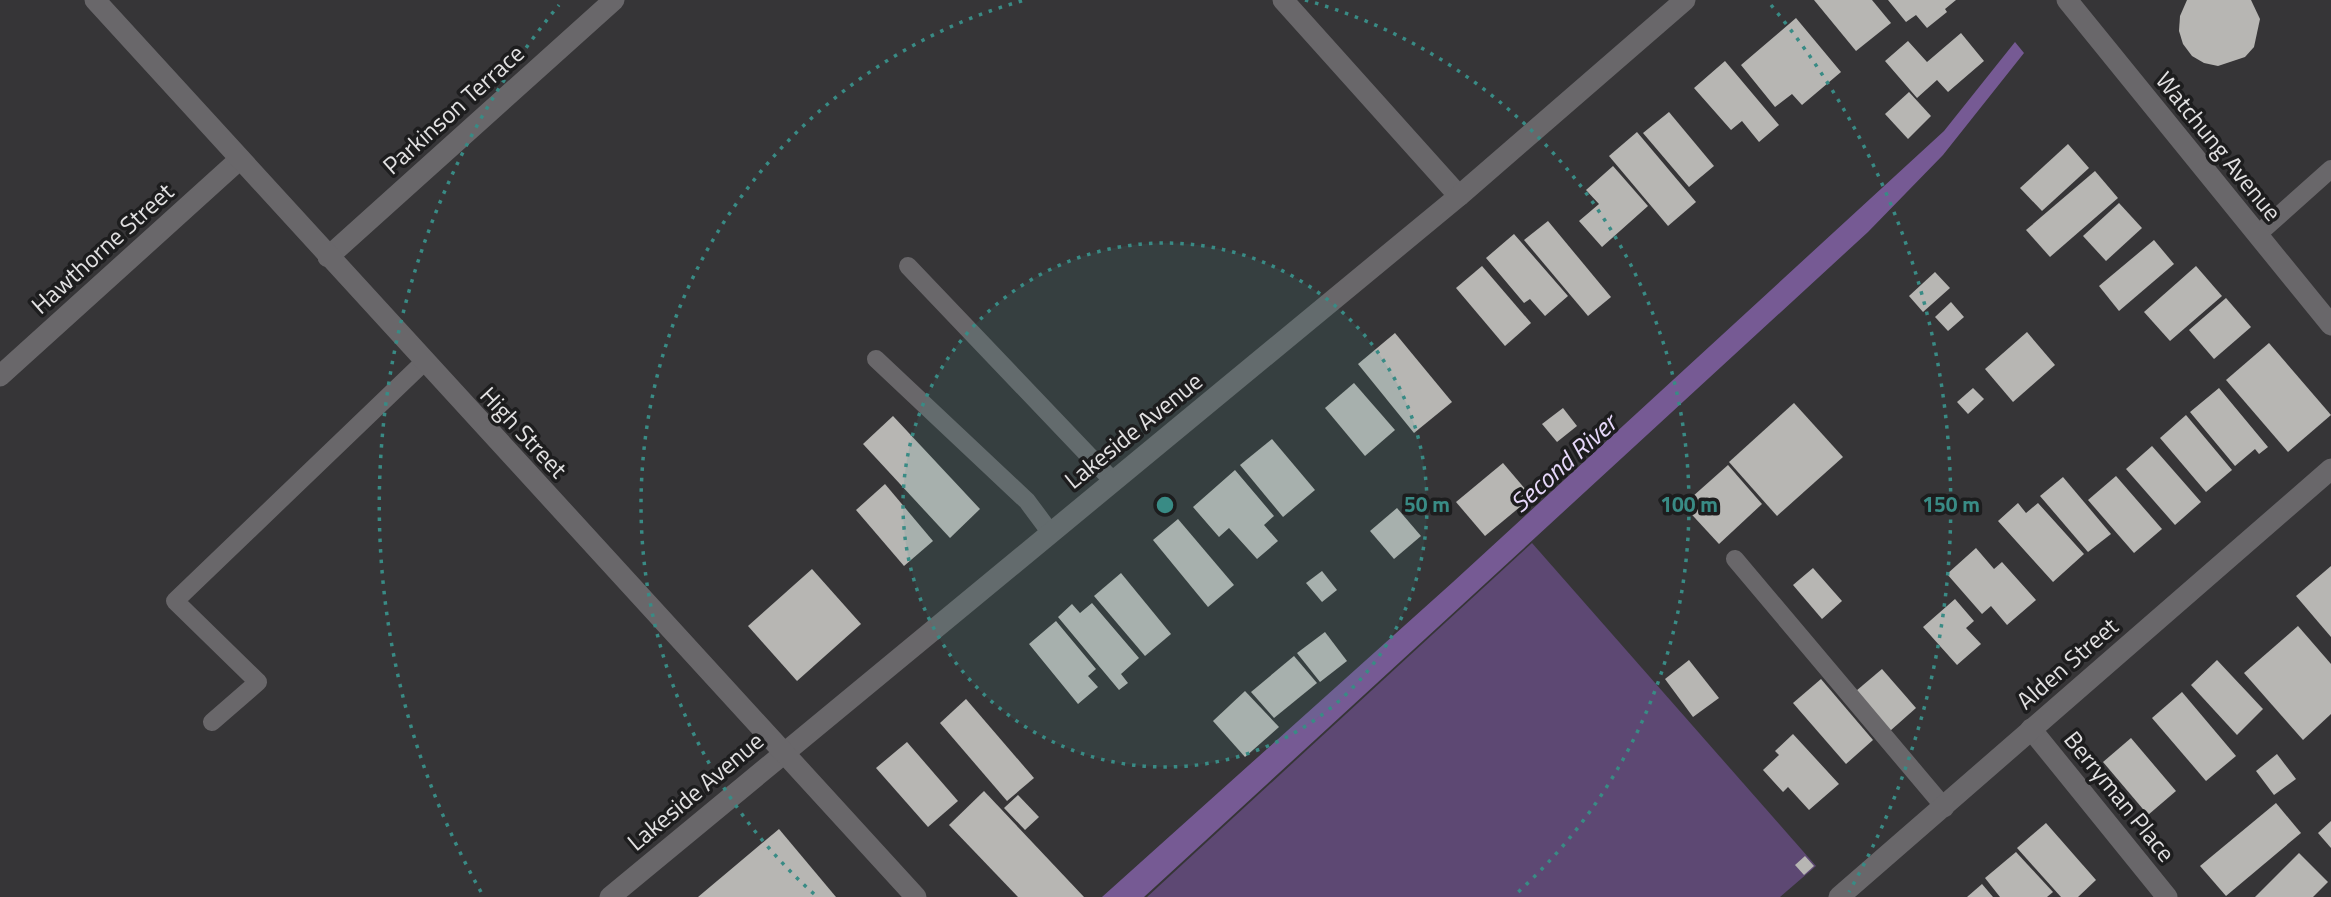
<svg xmlns="http://www.w3.org/2000/svg" width="2331" height="897" font-family="'Titillium Web',sans-serif">
	<style>
		.green { fill: #5d4873 }
		.water { fill: #765a94 }
		.building { fill: #b7b6b3 }
		.lines { fill: none; stroke-linecap: round; stroke-linejoin: round }
		.lane { stroke: #69676a; stroke-width: 18 }
		.street { stroke: #69676a; stroke-width: 21 }
		.secondary { stroke: #69676a; stroke-width: 21 }
		.ring { fill: none; stroke: #398b85; stroke-width: 3.5; stroke-dasharray: 3.5 7 }
		.labels { text-anchor: middle; dominant-baseline: central; stroke-width: 7; stroke-linejoin: round; paint-order: stroke }
		.street-label { font-size: 24px; fill: #e2e1e2; stroke: #1d1d1e }
		.water-label { font-size: 26px; font-style: italic; fill: #e7d8fa; stroke: #1d1d1e }
		.centre { fill: #398b85; stroke: #1d1d1e; stroke-width: 3.5 }
		.ring-label { font-size: 21px; text-anchor: middle; font-weight: bold; fill: #398b85; stroke: #1d1d1e; stroke-width: 7; stroke-linejoin: round; paint-order: stroke }
	</style>
	<rect width="100%" height="100%" fill="#363537"/>
	<path class="green" d="M1532 543 1816 866 1780 897H1147Z"/>
	<path class="water" d="M2015 42 2024 53 1943 155 1868 232 1144 897H1102L1453 582 1944 131Z"/>
	<g class="building">
		<path d="M1814 0H1872L1891 23 1856 51Z"/>
		<path d="M1888 0H1956L1945 9 1947 12 1927 28 1916 15 1906 22Z"/>
		<path d="M2187 0H2251L2260 19 2254 47 2245 57 2218 66 2204 63 2192 56 2183 44 2179 31 2180 16Z"/>
		<path d="M1796 18 1841 72 1802 105 1792 94 1775 107 1741 65Z"/>
		<path d="M1961 33 1984 61 1948 92 1937 80 1917 98 1885 61 1908 41 1927 62Z"/>
		<path d="M1725 61 1779 125 1759 142 1742 121 1731 130 1694 88Z"/>
		<path d="M1909 92 1931 116 1908 139 1885 114Z"/>
		<path d="M1669 112 1714 166 1689 187 1643 133Z"/>
		<path d="M1637 132 1696 202 1668 226 1609 156Z"/>
		<path d="M2068 144 2089 168 2042 211 2020 188Z"/>
		<path d="M1613 166 1648 206 1602 247 1579 221 1599 204 1586 190Z"/>
		<path d="M2095 171 2118 198 2050 257 2026 230Z"/>
		<path d="M2119 203 2142 228 2106 261 2083 236Z"/>
		<path d="M1548 221 1611 297 1588 316 1524 240Z"/>
		<path d="M1514 234 1568 296 1545 316 1530 299 1524 303 1486 258Z"/>
		<path d="M2154 240 2174 264 2119 311 2099 286Z"/>
		<path d="M1482 266 1531 323 1505 346 1456 288Z"/>
		<path d="M2196 266 2222 296 2170 341 2144 312Z"/>
		<path d="M1935 272 1950 288 1923 312 1909 296Z"/>
		<path d="M2226 298 2251 327 2214 359 2189 330Z"/>
		<path d="M1951 302 1964 317 1948 331 1935 317Z"/>
		<path d="M2027 332 2055 365 2013 402 1985 369Z"/>
		<path d="M1395 333 1452 402 1414 433 1358 364Z"/>
		<path d="M2269 343 2331 415 2288 452 2226 380Z"/>
		<path d="M1354 383 1395 430 1365 456 1325 408Z"/>
		<path d="M1973 388 1984 399 1968 414 1957 402Z"/>
		<path d="M2219 388 2268 447 2259 454 2255 449 2235 466 2190 412Z"/>
		<path d="M1794 403 1843 457 1777 516 1729 462Z"/>
		<path d="M1563 408 1577 426 1557 442 1542 424Z"/>
		<path d="M2186 415 2232 470 2206 492 2160 438Z"/>
		<path d="M893 416 980 509 950 538 863 444Z"/>
		<path d="M1272 439 1315 490 1283 517 1240 465Z"/>
		<path d="M2152 446 2201 502 2175 525 2126 469Z"/>
		<path d="M1503 463 1532 497 1485 536 1456 502Z"/>
		<path d="M1728 465 1762 504 1719 544 1683 505Z"/>
		<path d="M1235 470 1274 516 1264 525 1278 541 1257 559 1229 528 1219 537 1193 507Z"/>
		<path d="M2116 476 2162 529 2134 553 2088 500Z"/>
		<path d="M2063 477 2111 534 2088 552 2040 496Z"/>
		<path d="M885 484 933 541 904 566 856 510Z"/>
		<path d="M2018 503 2026 513 2038 503 2084 554 2053 582 1998 521Z"/>
		<path d="M1397 508 1421 536 1394 559 1370 531Z"/>
		<path d="M1178 519 1234 585 1208 607 1153 540Z"/>
		<path d="M1976 548 1994 569 2002 562 2036 600 2007 625 1991 606 1982 614 1947 574Z"/>
		<path d="M2331 566V637L2296 596Z"/>
		<path d="M1813 568 1842 601 1822 619 1793 585Z"/>
		<path d="M812 569 861 624 797 681 748 626Z"/>
		<path d="M1322 571 1337 590 1322 602 1306 583Z"/>
		<path d="M1121 573 1171 634 1145 656 1094 596Z"/>
		<path d="M1955 599 1974 621 1966 628 1981 644 1957 665 1923 627Z"/>
		<path d="M1092 603 1139 658 1121 674 1128 683 1119 690 1058 617 1072 604 1080 613Z"/>
		<path d="M1056 621 1096 669 1088 676 1098 687 1078 704 1029 644Z"/>
		<path d="M2298 626 2331 664V714L2303 740 2244 673Z"/>
		<path d="M1325 632 1347 661 1320 682 1297 653Z"/>
		<path d="M1294 656 1317 683 1274 718 1251 692Z"/>
		<path d="M1689 660 1719 698 1693 717 1665 679Z"/>
		<path d="M2217 660 2263 709 2237 735 2191 685Z"/>
		<path d="M1882 669 1916 708 1890 731 1856 691Z"/>
		<path d="M1821 679 1873 740 1846 764 1793 703Z"/>
		<path d="M1245 691 1279 727 1245 757 1213 721Z"/>
		<path d="M2182 692 2236 756 2206 781 2152 718Z"/>
		<path d="M966 699 1034 778 1007 801 940 723Z"/>
		<path d="M1793 734 1839 784 1809 810 1788 787 1783 792 1763 770 1779 755 1775 751Z"/>
		<path d="M2131 738 2176 791 2148 815 2103 762Z"/>
		<path d="M907 742 958 801 928 827 876 768Z"/>
		<path d="M2277 754 2296 779 2274 795 2256 771Z"/>
		<path d="M984 791 1084 897H1018L949 825Z"/>
		<path d="M1018 795 1039 817 1025 830 1004 808Z"/>
		<path d="M2276 803 2301 833 2226 896 2200 866Z"/>
		<path d="M2331 821V848L2318 833Z"/>
		<path d="M2046 823 2096 880 2078 897H2061L2017 848Z"/>
		<path d="M779 829 836 897H698Z"/>
		<path d="M2016 852 2053 892 2047 897H2000L1985 878Z"/>
		<path d="M2299 853 2328 882 2313 897H2255Z"/>
		<path d="M1805 856 1814 866 1804 875 1795 865Z"/>
		<path d="M1982 884 1993 897H1967Z"/>
	</g>
	<g class="lines">
		<g class="lane">
			<path d="M2257 235 2331 169"/>
			<path d="M908 266 1113 481"/>
			<path d="M876 359 1027 501 1050 532"/>
			<path d="M1735 559 1945 808"/>
			<path d="M212 722 258 682 175 601 424 362"/>
		</g>
		<g class="street">
			<path d="M1283 0 1459 196"/>
			<path d="M2067 0 2331 325"/>
			<path d="M328 257 614 0"/>
			<path d="M0 376 240 159"/>
			<path d="M2031 729 2167 897"/>
			<path d="M610 897 1459 196 1685 0"/>
			<path d="M1839 897 2331 469"/>
		</g>
		<path class="secondary" d="M95 0 916 897"/>
	</g>
	<circle cx="1165" cy="505" r="262" fill="#398b85" fill-opacity=".12"/>
	<g class="ring">
		<circle cx="1165" cy="505" r="262"/>
		<path d="M814 894A524 524 0 0 1 1025 0M1305 0A524 524 0 0 1 1516 894"/>
		<path d="M481 892A786 786 0 0 1 559 5M1771 5A786 786 0 0 1 1849 892"/>
	</g>
	<g class="labels">
		<g class="street-label">
			<text transform="translate(453 109) rotate(-42)">Parkinson Terrace</text>
			<text transform="translate(2219 146) rotate(51)">Watchung Avenue</text>
			<text transform="translate(102 248) rotate(-42)">Hawthorne Street</text>
			<text transform="translate(1133 430) rotate(-39)">Lakeside Avenue</text>
			<text transform="translate(524 432) rotate(47)">High Street</text>
			<text transform="translate(2067 663) rotate(-41)">Alden Street</text>
			<text transform="translate(695 791) rotate(-40)">Lakeside Avenue</text>
			<text transform="translate(2120 796) rotate(51)">Berryman Place</text>
		</g>
		<g class="water-label">
			<text transform="translate(1563 463) rotate(-42)">Second River</text>
		</g>
	</g>
	<circle cx="1165" cy="505" r="10" class="centre"/>
	<g class="ring-label">
		<text x="1427" y="512">50 m</text>
		<text x="1689" y="512">100 m</text>
		<text x="1951" y="512">150 m</text>
	</g>
</svg>
